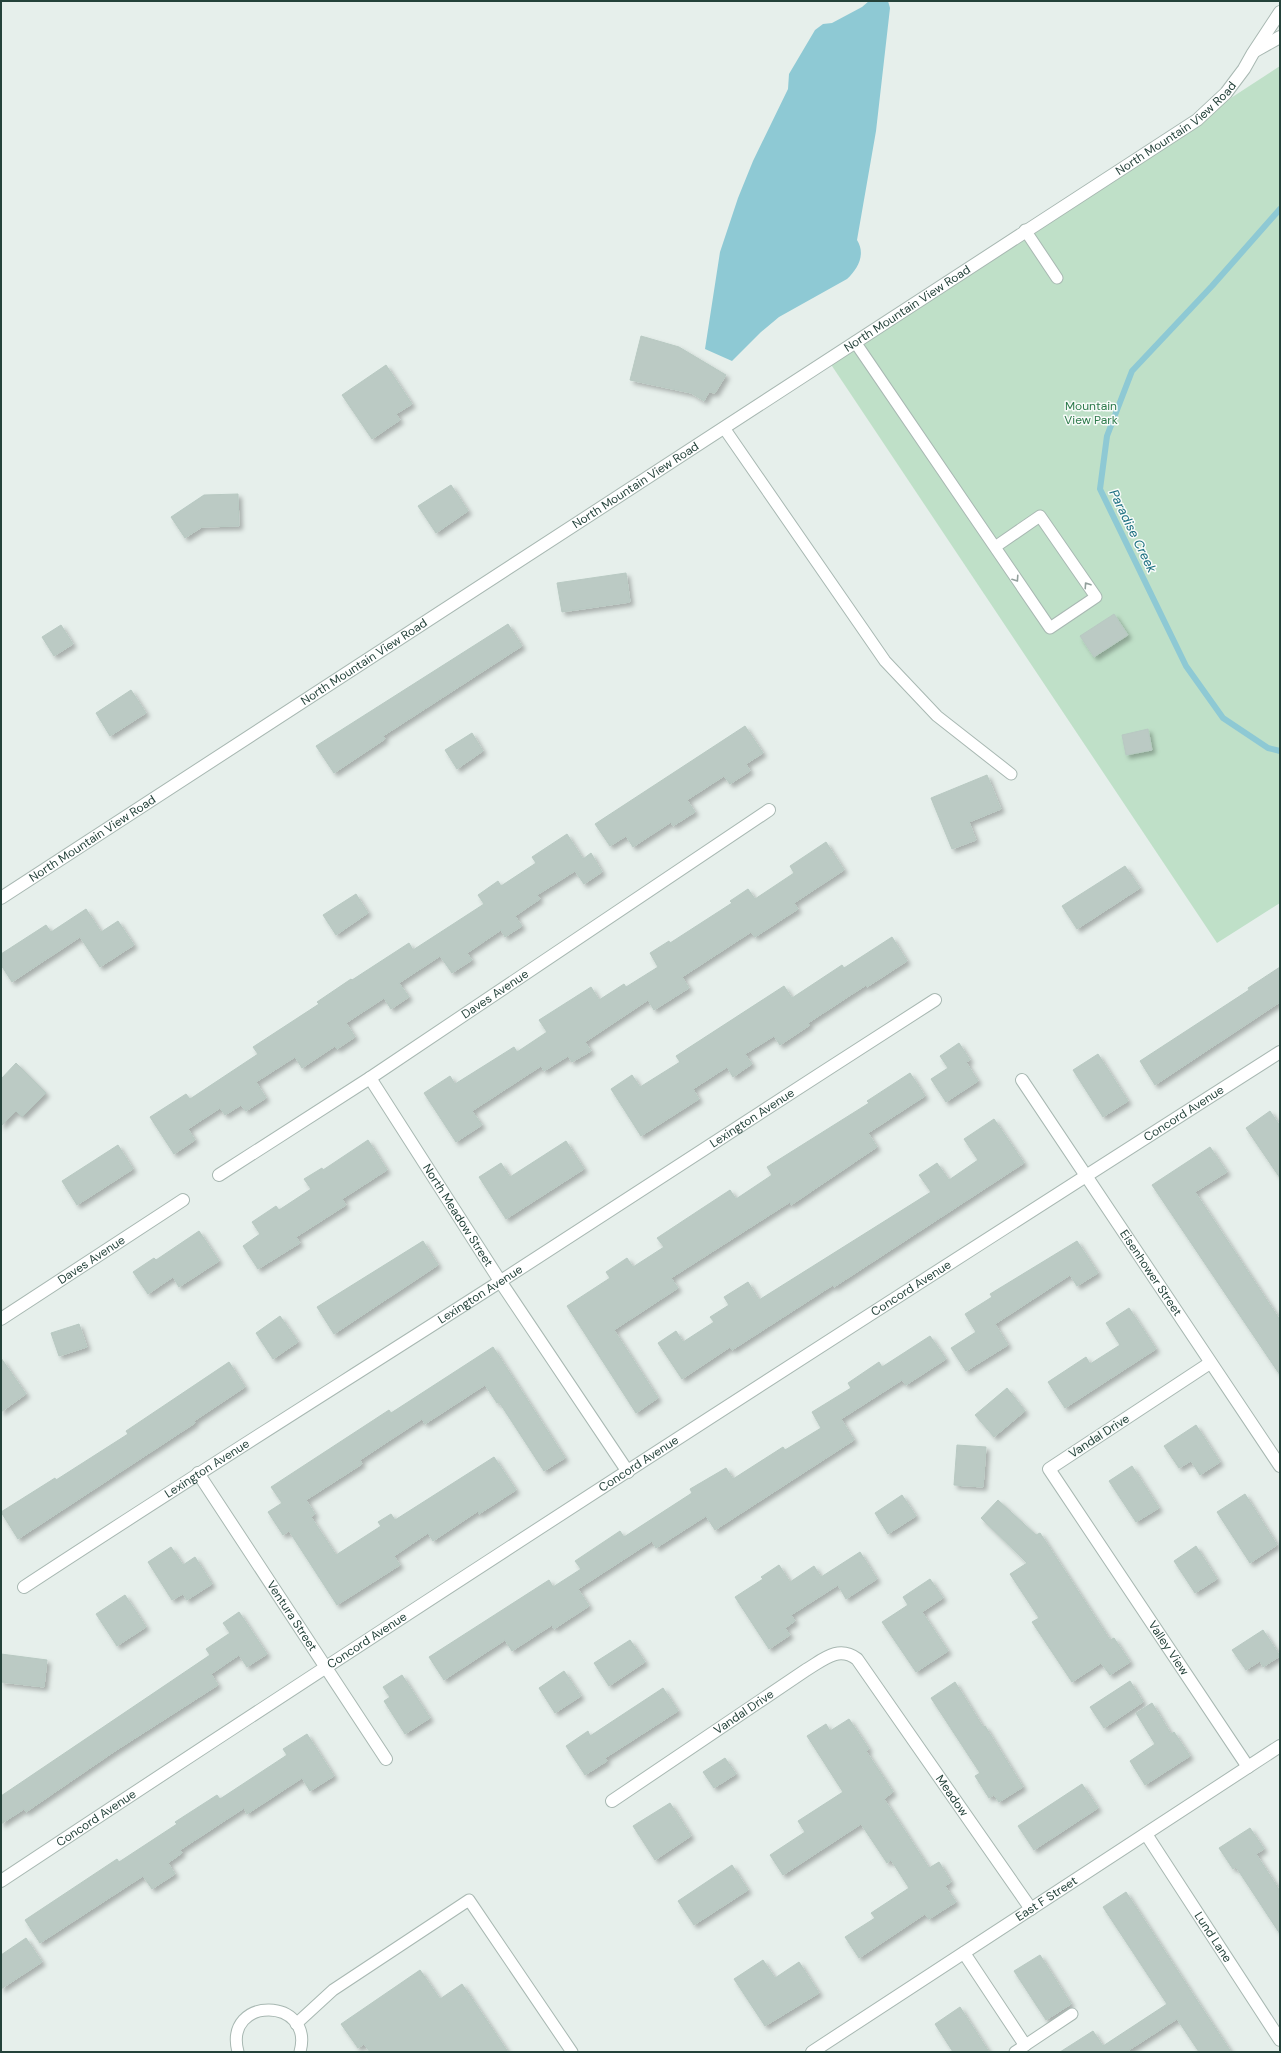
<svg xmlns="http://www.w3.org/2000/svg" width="1281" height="2053" font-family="'DM Sans',sans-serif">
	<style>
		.green { fill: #bfe0c8 }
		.water { fill: #8ec9d4 }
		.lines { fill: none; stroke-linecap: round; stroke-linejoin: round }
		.stream { stroke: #8ec9d4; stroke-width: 6 }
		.building { fill: #bbcac4; stroke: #b8c9c2; filter: url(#shadow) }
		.service-casing { stroke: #a8b8b2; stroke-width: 13 }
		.minor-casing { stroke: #a8b8b2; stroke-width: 14 }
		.tertiary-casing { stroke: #a8b8b2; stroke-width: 14 }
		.service { stroke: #fff; stroke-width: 11 }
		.minor { stroke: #fff; stroke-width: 12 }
		.tertiary { stroke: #fff; stroke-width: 12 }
		.oneway { stroke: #92a09c }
		.labels { text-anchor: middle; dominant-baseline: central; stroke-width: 3; stroke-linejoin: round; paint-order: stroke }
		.street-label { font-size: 12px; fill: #24423a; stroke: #f7fbf9 }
		.park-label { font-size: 12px; fill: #2d7a4b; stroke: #f7fbf9 }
		.water-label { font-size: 13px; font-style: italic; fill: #1c6f80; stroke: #f7fbf9 }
	</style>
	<defs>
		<filter id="shadow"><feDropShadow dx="3.5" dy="3.5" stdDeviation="2" flood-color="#0004"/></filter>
	</defs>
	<rect width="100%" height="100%" fill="#e6efeb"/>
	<path class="green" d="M1280 66V903L1217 943 828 360Z"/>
	<path class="water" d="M869 1H888L890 8 876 131 857 240C866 254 858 269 847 279L779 317 761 332 732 361 705 349 720 252 738 198 753 161 788 89 789 74 815 30 823 24 832 23 862 7Z"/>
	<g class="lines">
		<path class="stream" d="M1280 209 1212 286 1132 371 1107 436 1100 489 1186 666 1223 718 1268 748 1280 751"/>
	</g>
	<g class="building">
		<path d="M641 336 679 347 726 375 715 393 709 392 704 401 691 393 630 380Z"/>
		<path d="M386 365 412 404 396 414 400 420 372 439 342 395Z"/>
		<path d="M451 485 468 511 436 533 418 506Z"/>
		<path d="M238 494 239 526 202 527 185 538 171 517 204 495Z"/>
		<path d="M626 573 630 602 562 612 557 583Z"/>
		<path d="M1114 614 1128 635 1094 657 1080 636Z"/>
		<path d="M508 624 522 646 383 736 385 739 334 773 316 746Z"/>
		<path d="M61 625 73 644 54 656 42 637Z"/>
		<path d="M131 690 146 713 110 736 96 713Z"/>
		<path d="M745 726 763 753 746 764 750 771 730 784 724 776 687 800 695 812 673 826 671 822 633 847 626 836 610 846 595 824Z"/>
		<path d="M1148 729 1152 750 1126 755 1122 735Z"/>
		<path d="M472 733 483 751 457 769 445 750Z"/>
		<path d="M987 775 1001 809 969 822 976 840 952 849 931 798Z"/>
		<path d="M567 834 583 859 591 853 602 872 584 884 575 871 537 895 540 899 515 916 522 926 505 937 501 930 467 953 472 960 452 973 440 956 399 983 409 997 391 1009 384 998 346 1023 355 1037 337 1049 335 1046 302 1068 295 1057 256 1082 266 1098 246 1111 241 1105 225 1115 220 1108 188 1129 195 1140 174 1154 150 1117 186 1094 190 1099 258 1054 253 1047 319 1004 317 1002 351 979 352 980 409 943 413 950 484 904 478 895 498 881 501 886 536 863 532 857Z"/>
		<path d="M826 842 844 870 794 903 798 909 755 937 751 932 682 977 689 988 654 1010 648 1000 585 1042 591 1051 572 1062 568 1056 544 1071 541 1066 472 1111 482 1125 456 1142 424 1093 450 1076 455 1084 514 1047 517 1052 547 1032 539 1020 591 987 599 1000 624 984 626 987 658 967 650 953 669 941 670 943 732 903 730 901 748 889 755 899 794 873 790 866Z"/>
		<path d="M1125 866 1140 888 1077 929 1062 906Z"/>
		<path d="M356 894 368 913 336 935 323 915Z"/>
		<path d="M86 909 101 932 118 921 134 945 100 967 80 937 12 982 1 965V954L46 925 51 932Z"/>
		<path d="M892 937 907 961 867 987 866 985 808 1023 810 1025 780 1045 774 1036 745 1054 752 1064 733 1077 727 1067 693 1089 699 1099 641 1136 611 1089 632 1075 640 1087 680 1062 676 1056 784 986 792 998 842 965 844 968Z"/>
		<path d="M1280 967V1002L1155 1085 1140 1061 1249 990 1248 988Z"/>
		<path d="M959 1043 970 1060 966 1062 978 1081 946 1102 931 1079 948 1068 940 1056Z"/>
		<path d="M1098 1054 1128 1101 1103 1117 1073 1070Z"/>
		<path d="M16 1063 46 1093 22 1117 16 1111 1 1126V1079Z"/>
		<path d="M910 1073 925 1096 868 1133 877 1147 791 1205 790 1202 671 1278 678 1288 614 1330 658 1398 636 1413 567 1306 610 1278 606 1272 627 1258 633 1267 664 1247 657 1238 701 1209 730 1190 736 1199 772 1175 767 1167 869 1103 867 1101Z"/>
		<path d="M1270 1111 1280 1126V1178L1246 1128Z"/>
		<path d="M994 1119 1024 1163 834 1287 833 1285 732 1350 730 1347 682 1379 658 1343 676 1331 683 1342 714 1322 710 1317 729 1305 724 1297 748 1282 759 1300 923 1197 931 1192 919 1175 937 1163 949 1180 978 1160 964 1139Z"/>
		<path d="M368 1140 387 1170 342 1199 346 1205 296 1237 300 1243 258 1269 243 1246 260 1234 252 1222 276 1206 279 1210 311 1189 304 1179 322 1168 323 1170Z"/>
		<path d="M566 1141 584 1169 506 1219 479 1177 501 1163 510 1177Z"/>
		<path d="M118 1145 133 1169 77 1205 62 1181Z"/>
		<path d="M1210 1147 1227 1172 1195 1192 1280 1320V1375L1152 1185Z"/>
		<path d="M199 1231 219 1261 179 1287 173 1277 148 1294 133 1272 154 1258 156 1260Z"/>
		<path d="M423 1241 438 1265 334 1334 317 1307Z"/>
		<path d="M1077 1241 1098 1273 1077 1286 1070 1275 995 1324 1008 1345 966 1371 951 1348 976 1332 965 1314 992 1297 990 1294Z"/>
		<path d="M1129 1308 1156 1349 1065 1408 1048 1382 1086 1357 1090 1364 1120 1345 1106 1323Z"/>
		<path d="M280 1316 298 1342 273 1359 256 1333Z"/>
		<path d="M79 1324 87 1347 59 1356 51 1333Z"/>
		<path d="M930 1336 946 1359 906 1385 902 1380 841 1419 854 1440 715 1530 706 1516 656 1548 652 1541 578 1589 589 1606 554 1629 552 1625 512 1651 505 1640 444 1680 429 1657 549 1580 553 1587 581 1569 575 1561 620 1531 624 1537 692 1493 690 1489 726 1468 733 1479 783 1447 785 1450 821 1428 812 1412 851 1388 848 1383 879 1362 882 1367Z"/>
		<path d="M493 1347 565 1458 544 1471 499 1402 497 1403 485 1385 425 1424 422 1419 360 1460 362 1464 306 1500 315 1514 311 1517 336 1555 381 1526 378 1522 391 1514 395 1520 494 1457 516 1490 479 1514 478 1511 433 1541 428 1533 394 1556 400 1565 337 1605 289 1531 283 1535 268 1512 282 1503 271 1487 389 1410 391 1413Z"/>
		<path d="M1 1358 26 1394 1 1412Z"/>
		<path d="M229 1362 245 1387 194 1421 195 1423 18 1539 1 1512 55 1478 56 1480 128 1434 126 1431Z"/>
		<path d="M1007 1388 1025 1411 994 1437 975 1415Z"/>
		<path d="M1196 1425 1220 1462 1200 1475 1191 1461 1179 1468 1164 1446Z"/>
		<path d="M957 1445 986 1447 983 1487 954 1485Z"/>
		<path d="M1132 1466 1159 1508 1136 1522 1109 1481Z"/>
		<path d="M1245 1494 1277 1545 1250 1563 1217 1512Z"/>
		<path d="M902 1495 916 1516 888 1534 875 1513Z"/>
		<path d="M998 1500 1036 1535 1040 1533 1110 1640 1114 1638 1130 1662 1110 1675 1101 1663 1072 1682 1032 1622 1039 1618 1010 1574 1027 1563 981 1518Z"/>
		<path d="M1196 1546 1217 1579 1195 1593 1174 1561Z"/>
		<path d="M171 1547 183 1565 195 1557 212 1584 187 1600 183 1594 172 1600 148 1562Z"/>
		<path d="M860 1552 877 1579 846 1599 838 1585 791 1615 795 1621 785 1628 790 1635 769 1649 735 1597 763 1579 761 1577 779 1565 790 1582 814 1566 821 1577Z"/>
		<path d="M930 1579 943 1598 922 1612 948 1651 916 1672 882 1622 908 1605 903 1597Z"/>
		<path d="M125 1595 146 1627 117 1646 96 1614Z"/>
		<path d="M239 1612 267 1654 247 1667 239 1655 211 1674 218 1685 115 1751 26 1812 24 1809 1 1824V1796L210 1655 206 1649 230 1633 223 1623Z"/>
		<path d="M1263 1630 1280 1656 1263 1667 1260 1661 1246 1670 1232 1650Z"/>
		<path d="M630 1640 645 1662 609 1686 594 1663Z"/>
		<path d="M1 1654 47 1660 44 1687 1 1682Z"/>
		<path d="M564 1671 581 1696 555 1713 539 1688Z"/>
		<path d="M402 1675 430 1718 405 1734 384 1701 390 1697 383 1687Z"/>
		<path d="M1130 1681 1143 1702 1104 1728 1090 1707Z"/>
		<path d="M955 1682 983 1727 985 1726 1023 1787 999 1802 994 1795 989 1798 975 1776 980 1773 931 1698Z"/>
		<path d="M663 1688 678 1711 605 1758 607 1761 585 1775 566 1746 588 1731 590 1736Z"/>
		<path d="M1152 1703 1171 1734 1174 1732 1190 1756 1145 1785 1130 1761 1155 1744 1136 1713Z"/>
		<path d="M849 1719 869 1749 866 1751 893 1792 884 1799 929 1868 939 1862 951 1882 945 1886 956 1902 929 1919 925 1914 859 1958 845 1937 875 1918 871 1913 909 1888 891 1860 887 1863 861 1824 783 1875 770 1855 805 1832 798 1821 843 1792 807 1736 826 1724 830 1731Z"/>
		<path d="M307 1734 334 1776 310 1791 302 1778 247 1814 244 1808 180 1850 182 1853 168 1863 175 1874 152 1889 143 1876 40 1943 25 1920 117 1859 119 1862 177 1824 175 1822 217 1795 220 1799 287 1755 283 1749Z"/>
		<path d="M725 1758 736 1774 714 1788 703 1772Z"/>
		<path d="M1082 1784 1098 1808 1034 1850 1018 1826Z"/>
		<path d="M670 1803 691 1836 655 1860 633 1826Z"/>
		<path d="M1250 1828 1264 1849 1256 1854 1280 1891V1934L1236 1867 1233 1869 1219 1848Z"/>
		<path d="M732 1865 748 1890 694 1925 678 1901Z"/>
		<path d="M1126 1892 1192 1993 1231 2052H1199L1177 2019 1126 2052H1060L1093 2031 1103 2046 1167 2004 1103 1907Z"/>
		<path d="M26 1938 42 1962 1 1989V1955Z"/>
		<path d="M1040 1955 1071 2004 1046 2020 1014 1971Z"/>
		<path d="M763 1960 775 1978 799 1962 819 1993 765 2026 734 1979Z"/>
		<path d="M420 1970 440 1999 462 1984 508 2052H370L364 2044 358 2048 341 2024Z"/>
		<path d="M960 2007 989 2052H953L935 2024Z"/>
	</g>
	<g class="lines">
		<defs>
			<g id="service">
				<path d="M1025 230 1057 278"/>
				<path d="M855 342 1050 628 1096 597 1040 516 995 547"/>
				<path d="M724 428 885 661 937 716 1011 774"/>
				<path d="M296 2024 333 1990 469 1900 572 2052"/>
				<path d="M238 2052C223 1995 315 1997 300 2052"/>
				<path d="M1015 2052 1072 2014"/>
			</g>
			<g id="minor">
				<path id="s1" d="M370 1078 500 1281 628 1472"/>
				<path id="s2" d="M1022 1080 1280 1466"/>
				<path id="s3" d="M219 1175 370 1078 769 810"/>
				<path id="s4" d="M1 1319 183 1200"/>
				<path id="s5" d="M1210 1363 1049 1469 1248 1767"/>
				<path id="s6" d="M198 1473 386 1759"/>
				<path id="s7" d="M24 1587C182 1483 342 1383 501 1281 646 1187 790 1093 935 1000"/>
				<path id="s8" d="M612 1801 806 1670C823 1660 838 1645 857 1659L1031 1909"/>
				<path id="s9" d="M1146 1834 1280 2040"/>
				<path id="s10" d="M1 1881C425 1600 852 1325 1280 1052"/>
				<path d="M964 1953 1025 2045"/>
				<path id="s11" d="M812 2052 1280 1746"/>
			</g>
			<g id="tertiary">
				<path d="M1255 51 1280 37"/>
				<path id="s12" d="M1 898 1197 120 1226 93 1244 69 1253 53 1280 12"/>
			</g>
		</defs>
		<use href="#service" class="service-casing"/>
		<use href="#minor" class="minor-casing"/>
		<use href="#tertiary" class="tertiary-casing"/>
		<use href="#service" class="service"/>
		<use href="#minor" class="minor"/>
		<use href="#tertiary" class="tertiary"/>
	</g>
	<defs><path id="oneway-chevron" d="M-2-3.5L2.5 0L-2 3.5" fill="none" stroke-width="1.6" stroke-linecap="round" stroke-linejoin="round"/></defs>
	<g class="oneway">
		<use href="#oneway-chevron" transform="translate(1016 579) rotate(56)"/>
		<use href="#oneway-chevron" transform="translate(1087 585) rotate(-124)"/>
	</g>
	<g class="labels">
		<g class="street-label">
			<text stroke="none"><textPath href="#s12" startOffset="1405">North Mountain View Road</textPath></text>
			<text stroke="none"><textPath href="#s12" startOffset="1081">North Mountain View Road</textPath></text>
			<text stroke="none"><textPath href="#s12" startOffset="757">North Mountain View Road</textPath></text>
			<text stroke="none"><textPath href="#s12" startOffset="433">North Mountain View Road</textPath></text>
			<text stroke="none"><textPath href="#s12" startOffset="109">North Mountain View Road</textPath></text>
			<text stroke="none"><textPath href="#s3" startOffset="330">Daves Avenue</textPath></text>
			<text stroke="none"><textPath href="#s10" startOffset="1410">Concord Avenue</textPath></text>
			<text stroke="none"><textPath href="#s7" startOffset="866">Lexington Avenue</textPath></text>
			<text stroke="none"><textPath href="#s1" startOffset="163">North Meadow Street</textPath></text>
			<text stroke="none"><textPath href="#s4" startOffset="108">Daves Avenue</textPath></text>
			<text stroke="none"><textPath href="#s2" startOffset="232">Eisenhower Street</textPath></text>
			<text stroke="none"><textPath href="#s10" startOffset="1086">Concord Avenue</textPath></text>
			<text stroke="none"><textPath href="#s7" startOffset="542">Lexington Avenue</textPath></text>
			<text transform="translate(1099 1436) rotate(-33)">Vandal Drive</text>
			<text stroke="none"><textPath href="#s10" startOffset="762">Concord Avenue</textPath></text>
			<text stroke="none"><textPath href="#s7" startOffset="218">Lexington Avenue</textPath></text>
			<text stroke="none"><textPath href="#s6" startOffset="171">Ventura Street</textPath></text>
			<text stroke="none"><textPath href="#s10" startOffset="438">Concord Avenue</textPath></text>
			<text stroke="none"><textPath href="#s5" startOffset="408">Valley View</textPath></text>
			<text stroke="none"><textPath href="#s8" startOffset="159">Vandal Drive</textPath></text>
			<text stroke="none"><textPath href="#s8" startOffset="457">Meadow</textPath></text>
			<text stroke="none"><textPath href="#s10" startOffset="114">Concord Avenue</textPath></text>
			<text stroke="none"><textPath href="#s11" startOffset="280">East F Street</textPath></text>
			<text stroke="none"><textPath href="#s9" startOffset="123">Lund Lane</textPath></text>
		</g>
		<g class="park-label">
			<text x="1091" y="406">Mountain<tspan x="1091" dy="14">View Park</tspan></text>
		</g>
		<g class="water-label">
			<text transform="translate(1133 531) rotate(64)">Paradise Creek</text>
		</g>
	</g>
	<rect width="1281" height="2053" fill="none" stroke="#24423a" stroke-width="4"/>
</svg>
